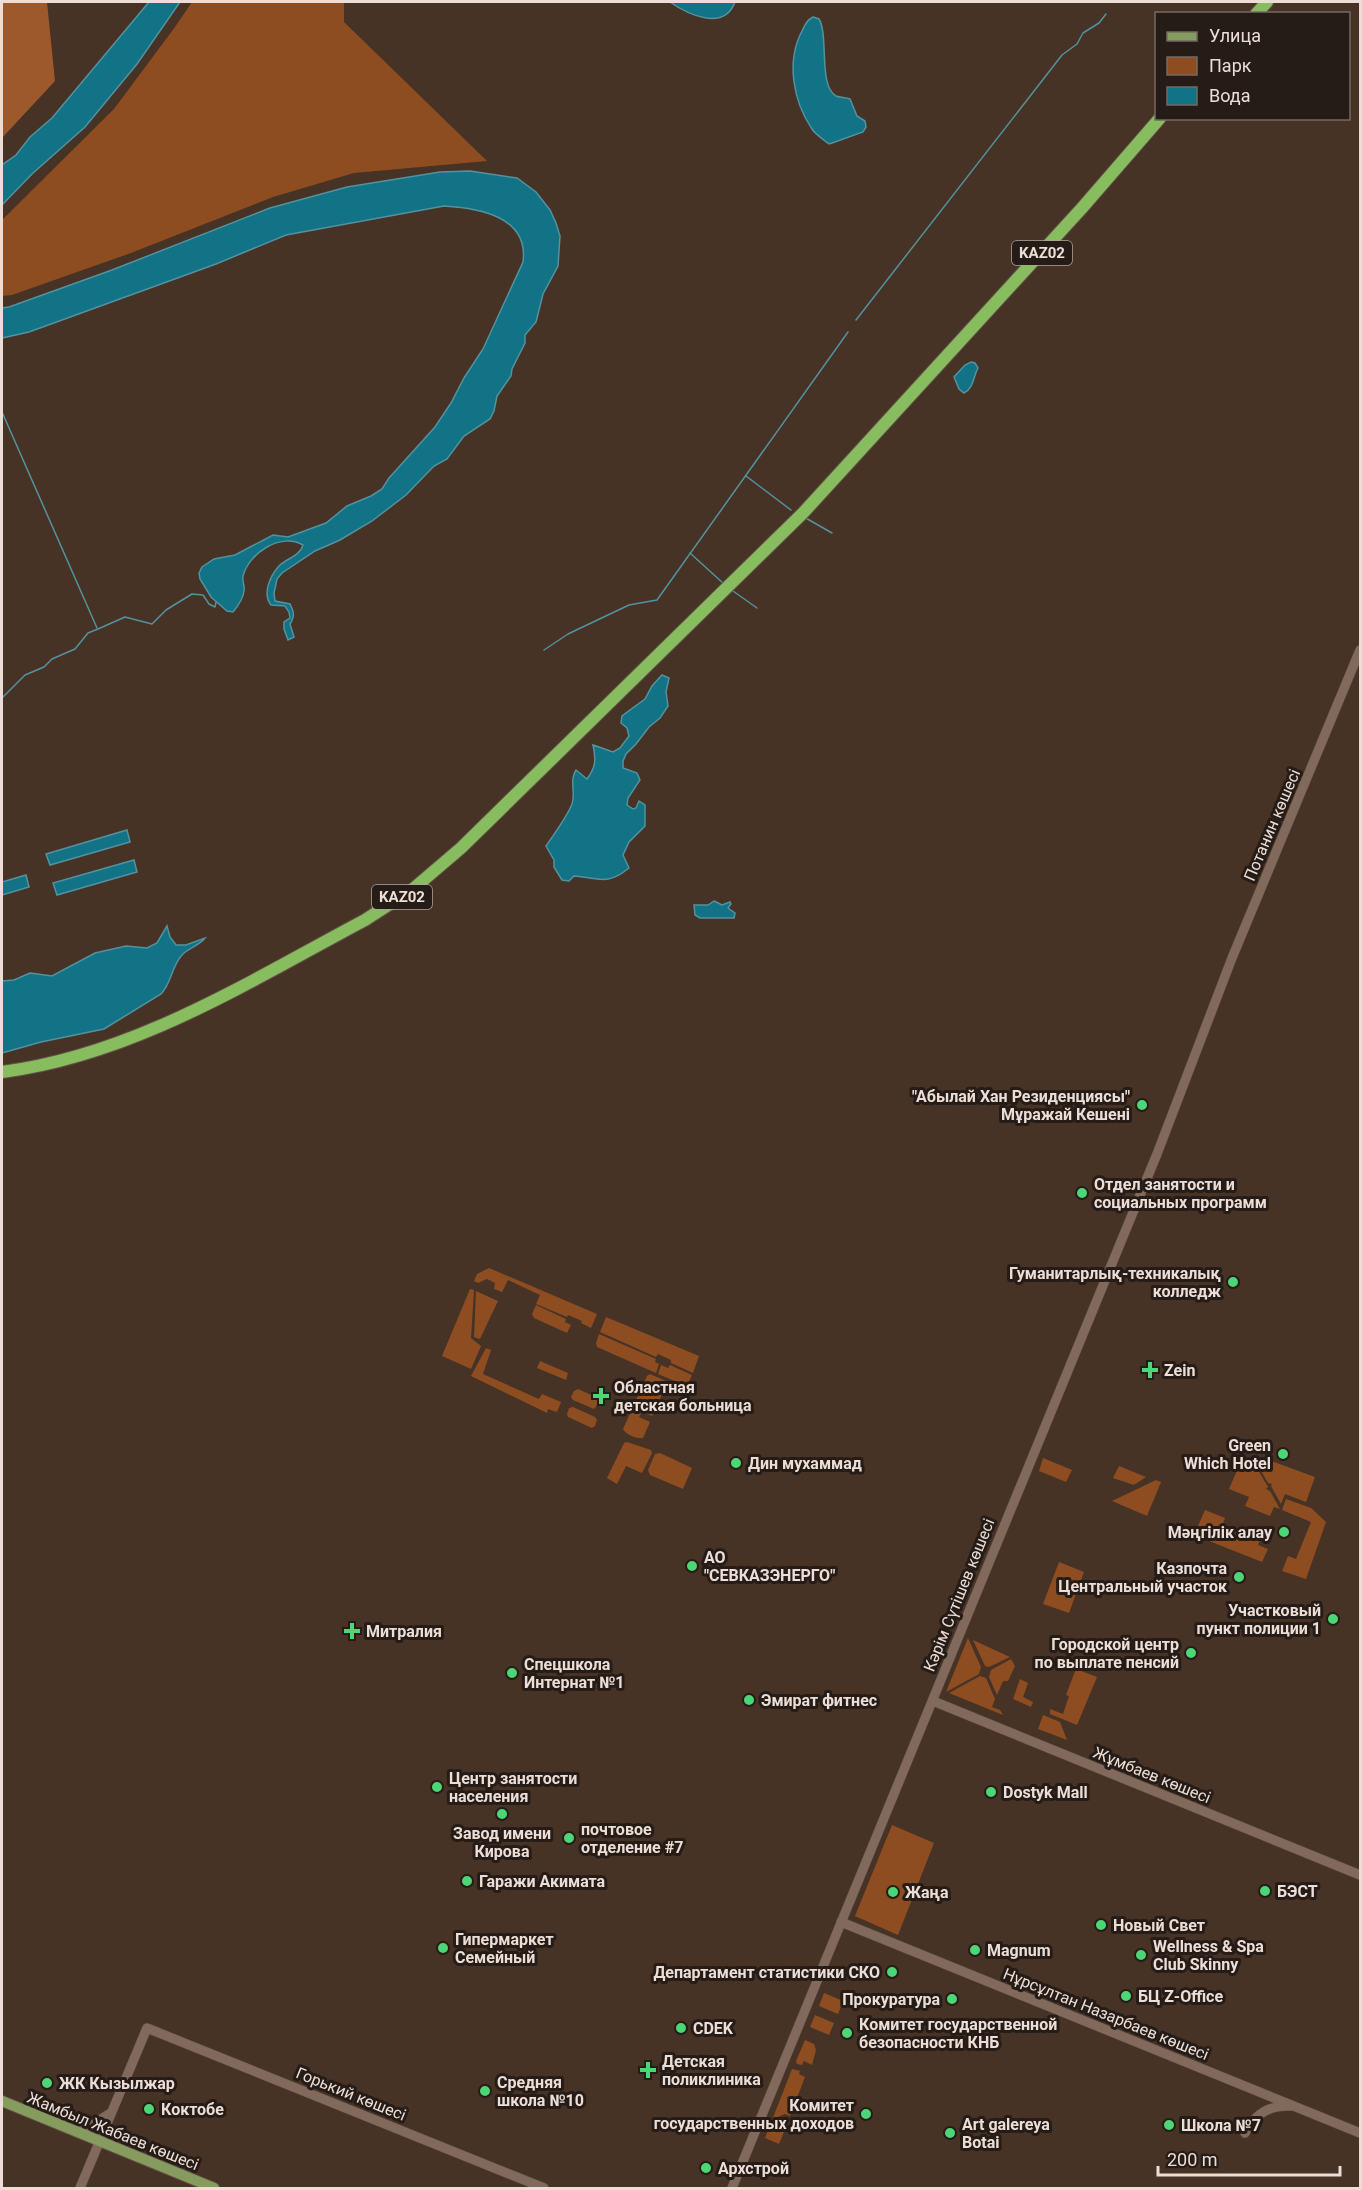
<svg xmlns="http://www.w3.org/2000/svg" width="1362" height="2190" font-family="Roboto,sans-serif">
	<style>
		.green { fill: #8e4d21 }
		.forest { fill: #9d582b }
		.water { fill: #127286; stroke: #53929e; stroke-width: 1.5 }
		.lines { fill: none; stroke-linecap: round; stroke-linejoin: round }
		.stream { stroke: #53929e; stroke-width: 1.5 }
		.secondary-casing { stroke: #625046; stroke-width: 10 }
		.primary-casing { stroke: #625046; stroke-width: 12 }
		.highway-casing { stroke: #625046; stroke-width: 14 }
		.secondary { stroke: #816a5c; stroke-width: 9 }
		.primary { stroke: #859c5e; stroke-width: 10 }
		.highway { stroke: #87bd5f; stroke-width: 12 }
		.poi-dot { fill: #4dd676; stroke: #261c17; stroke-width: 2 }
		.labels { text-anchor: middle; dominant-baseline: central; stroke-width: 6; stroke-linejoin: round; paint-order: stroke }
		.shield { fill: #261c17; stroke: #b1a49d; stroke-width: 1.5 }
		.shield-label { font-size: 15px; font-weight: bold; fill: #ecded6 }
		.street-label { font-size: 16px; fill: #ecded6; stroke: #261c17 }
		.poi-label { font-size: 16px; font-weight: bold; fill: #ecded6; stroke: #261c17; text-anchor: start }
	</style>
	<rect width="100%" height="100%" fill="#473226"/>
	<g class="green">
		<path d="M192 2H344V22L487 161 354 173 273 197 131 253 12 295 2 296V220L114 109 175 27Z"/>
		<path d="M489 1268 597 1314 591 1328 581 1323 582 1321 568 1315 567 1317 536 1304 540 1295 508 1280 502 1292 494 1289 495 1283 487 1279 478 1283 474 1281 477 1274Z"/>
		<path d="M470 1289 474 1290 471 1338 481 1346 471 1369 442 1356Z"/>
		<path d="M476 1291 498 1301 480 1339 474 1337Z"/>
		<path d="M536 1305 566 1319 565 1322 571 1325 567 1333 534 1318 532 1314Z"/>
		<path d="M606 1317 699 1356 693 1373 671 1363V1360L658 1354 656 1357 600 1332Z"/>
		<path d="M599 1334 656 1359 655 1362 659 1364 656 1373 597 1347 596 1343Z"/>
		<path d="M486 1348 491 1350 483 1374 539 1399 542 1394 561 1402 557 1412 548 1409 547 1413 471 1376Z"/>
		<path d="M540 1361 568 1373 566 1380 537 1368Z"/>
		<path d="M661 1365 668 1368 670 1365 692 1375 687 1386 658 1374Z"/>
		<path d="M650 1374 666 1381 667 1384 652 1416 642 1412 639 1417 650 1422 643 1438C637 1439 626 1435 623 1429L647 1376Z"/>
		<path d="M578 1389 598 1398 599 1402 594 1409 573 1400 571 1397 574 1391Z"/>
		<path d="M573 1407 595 1417 597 1420 595 1426 592 1428 568 1417 567 1414 569 1408Z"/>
		<path d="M627 1442 651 1450 652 1453 642 1473 626 1466 617 1484 607 1478 624 1443Z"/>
		<path d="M660 1453 692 1468 683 1489 650 1475 648 1470 655 1454Z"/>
		<path d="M1253 1457 1265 1461 1266 1459 1315 1477 1306 1502 1285 1494 1281 1504 1271 1486 1272 1484 1268 1483Z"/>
		<path d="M1043 1458 1072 1470 1066 1482 1039 1471Z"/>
		<path d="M1252 1460 1268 1487 1266 1489 1270 1491 1280 1509 1274 1507 1270 1516 1245 1506 1249 1497 1229 1489 1239 1466 1248 1470Z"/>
		<path d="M1119 1466 1146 1477 1134 1485 1113 1478Z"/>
		<path d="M1156 1480 1161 1482 1147 1516 1112 1501Z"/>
		<path d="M1286 1499 1311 1508 1326 1522 1306 1579 1282 1571 1288 1556 1296 1559 1311 1522 1282 1510Z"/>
		<path d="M1205 1510 1225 1518 1221 1529 1233 1535 1237 1527 1261 1537 1258 1545 1268 1549 1262 1562 1194 1535Z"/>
		<path d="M1059 1562 1084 1572 1069 1613 1043 1604Z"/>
		<path d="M968 1638 981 1667 979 1674 946 1692Z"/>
		<path d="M973 1640 1010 1657 989 1667 985 1666Z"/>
		<path d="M1011 1659 1015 1666 1008 1681H1003L997 1695 989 1677 991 1670Z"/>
		<path d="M1076 1669 1097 1677 1077 1725 1050 1714V1709L1063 1714 1069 1696 1066 1695Z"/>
		<path d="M980 1676 986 1678 995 1699 992 1707 1000 1710 1003 1715 949 1693Z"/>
		<path d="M1020 1679 1028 1683 1023 1697 1033 1702 1031 1707 1013 1699Z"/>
		<path d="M1043 1715 1060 1722 1067 1740 1038 1729Z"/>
		<path d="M892 1825 934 1843 898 1935 855 1916Z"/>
		<path d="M824 1993 843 2001 838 2014 819 2006Z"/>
		<path d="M815 2015 834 2023 829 2035 810 2027Z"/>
		<path d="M805 2040 814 2044 816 2050 812 2065 804 2061 802 2065 797 2064 796 2061Z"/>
		<path d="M792 2069 800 2071 799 2074 805 2077 790 2116 785 2114 778 2117 779 2123 786 2127 779 2144 765 2138Z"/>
	</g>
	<path class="forest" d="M2 2H47L55 81 2 138Z"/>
	<g class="water">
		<path d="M149 2H180L137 64 85 127 32 174 2 205V165L16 155 30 137 52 118Z"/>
		<path d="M670 2H735C724 32 687 14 670 2Z"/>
		<path d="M813 17 819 19C829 35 818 86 836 96 841 98 845 97 850 99L857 116 865 121 866 127 863 132 832 143 829 144C823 139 816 135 812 129 793 101 786 61 802 31 805 25 807 20 813 17Z"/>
		<path d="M470 171 517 178 536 192 550 210 556 223 560 236 558 266 543 294 536 322 525 335V343L512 369 511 376 497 396 494 411 490 419 464 436 447 459 434 466 406 495 372 521 340 540 315 551 282 573 277 579 274 593 275 601 290 604C294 612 295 616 290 624L294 637 288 640 284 629V622L290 618 289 612 285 606 271 605C262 594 270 576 279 566 287 558 300 556 303 545 281 532 249 553 243 576 242 581 245 586 244 591 243 599 238 606 233 612L227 611 211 597 200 579 199 573 202 567 214 559 235 555 273 535 288 537 326 523 347 506 371 496 382 489 389 478 435 427 451 403 464 378 483 349 523 262C529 216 478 208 444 206L286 235 216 264 29 332 2 338V308L9 307 112 270 270 208 347 187 440 172Z"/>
		<path d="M971 362 975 363 978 368C973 377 974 388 964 393L959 389 954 377 965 365Z"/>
		<path d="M662 675 669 678 666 692 668 706 660 718 649 727 636 744 626 754 623 761V768L637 773 640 780 628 798 627 805 633 809 636 808 639 801 645 805V826L629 842 623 855 629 868C607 886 599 878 574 876L569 881 562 880 554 867V860L546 846C553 836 568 815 572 804 576 792 569 781 576 770L587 779C596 767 596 760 593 745L613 752 620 748 629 736 627 728 621 723 622 716 645 699 652 686Z"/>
		<path d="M127 830 130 842 50 865 46 854Z"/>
		<path d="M134 860 137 872 57 895 53 883Z"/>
		<path d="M26 875 29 887 2 895V882Z"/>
		<path d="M714 901 722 905 730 902 731 904 728 908 735 913 734 918H700L695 915 694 905H708Z"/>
		<path d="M167 926 170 937 176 945H186L205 938C199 946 188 948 182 955 171 967 172 983 161 994L104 1029 41 1042 2 1053V981L14 980 30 973 52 976 95 953 126 946 147 948 157 943Z"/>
	</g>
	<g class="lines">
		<g class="stream">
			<path d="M856 320 1062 55 1077 44 1083 33 1099 23 1106 14"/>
			<path d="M2 412 97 628"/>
			<path d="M746 476 791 510"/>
			<path d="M804 517 832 533"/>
			<path d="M690 553 724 584"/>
			<path d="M733 591 757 608"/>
			<path d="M544 650 568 634 629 605 657 600 848 332"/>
			<path d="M2 698 25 675 44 667 52 659 75 649 88 633 98 629 125 617 152 624 166 610 192 594 203 595 209 604 215 607 216 602"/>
		</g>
		<defs>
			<g id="secondary">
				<path d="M933 1701 1360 1875"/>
				<path d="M841 1922 1360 2133"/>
				<path d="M74 2130 86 2129 109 2114"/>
				<path d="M1245 2133C1256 2113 1269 2105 1292 2106"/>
				<path d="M80 2188 147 2028 544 2188"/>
				<path d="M732 2188 1157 1154 1232 958 1360 650"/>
			</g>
			<path id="primary" d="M2 2101 214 2188"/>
			<g id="highway">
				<path d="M1256 14 1267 2"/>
				<path d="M2 1072C134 1055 250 981 365 920L413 889 461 848 803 513 1082 208 1160 118"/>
			</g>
		</defs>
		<use href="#secondary" class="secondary-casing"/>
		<use href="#primary" class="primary-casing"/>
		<use href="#highway" class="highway-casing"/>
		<use href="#secondary" class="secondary"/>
		<use href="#primary" class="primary"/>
		<use href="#highway" class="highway"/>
	</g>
	<g class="poi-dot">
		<circle cx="1142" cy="1105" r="6"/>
		<circle cx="1082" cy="1193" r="6"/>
		<circle cx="1233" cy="1282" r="6"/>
		<path d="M1147 1361h6v6h6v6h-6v6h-6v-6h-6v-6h6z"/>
		<path d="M598 1387h6v6h6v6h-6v6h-6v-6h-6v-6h6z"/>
		<circle cx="1283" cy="1454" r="6"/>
		<circle cx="736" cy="1463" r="6"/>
		<circle cx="1284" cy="1532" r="6"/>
		<circle cx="692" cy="1566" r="6"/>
		<circle cx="1239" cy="1577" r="6"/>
		<circle cx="1333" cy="1619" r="6"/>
		<path d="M349 1622h6v6h6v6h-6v6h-6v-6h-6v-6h6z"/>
		<circle cx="1191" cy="1653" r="6"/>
		<circle cx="512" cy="1673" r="6"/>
		<circle cx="749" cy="1700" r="6"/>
		<circle cx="437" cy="1787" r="6"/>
		<circle cx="991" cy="1792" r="6"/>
		<circle cx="502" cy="1814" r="6"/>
		<circle cx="569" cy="1838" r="6"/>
		<circle cx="467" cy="1881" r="6"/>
		<circle cx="1265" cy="1891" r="6"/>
		<circle cx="893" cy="1892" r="6"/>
		<circle cx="1101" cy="1925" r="6"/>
		<circle cx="443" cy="1948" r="6"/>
		<circle cx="975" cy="1950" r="6"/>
		<circle cx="1141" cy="1955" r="6"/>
		<circle cx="892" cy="1972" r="6"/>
		<circle cx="1126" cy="1996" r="6"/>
		<circle cx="952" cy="1999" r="6"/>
		<circle cx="681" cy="2028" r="6"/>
		<circle cx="847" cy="2033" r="6"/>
		<path d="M645 2061h6v6h6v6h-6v6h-6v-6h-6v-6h6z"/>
		<circle cx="47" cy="2083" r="6"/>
		<circle cx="485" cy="2091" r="6"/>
		<circle cx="149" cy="2109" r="6"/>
		<circle cx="866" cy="2114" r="6"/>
		<circle cx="1169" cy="2125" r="6"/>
		<circle cx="950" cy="2133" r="6"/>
		<circle cx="706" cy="2168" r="6"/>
	</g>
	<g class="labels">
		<g class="shield">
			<rect x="1012" y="241" width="60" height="24" rx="4.5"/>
			<rect x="372" y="885" width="60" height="24" rx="4.5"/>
		</g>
		<g class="shield-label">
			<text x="1042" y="253">KAZ02</text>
			<text x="402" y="897">KAZ02</text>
		</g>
		<g class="street-label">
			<text transform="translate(1272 825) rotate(-67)">Потанин көшесі</text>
			<text transform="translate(959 1595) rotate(-68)">Кәрім Сүтішев көшесі</text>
			<text transform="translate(1152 1775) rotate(22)">Жұмбаев көшесі</text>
			<text transform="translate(1106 2014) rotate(22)">Нұрсұлтан Назарбаев көшесі</text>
			<text transform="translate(351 2094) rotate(22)">Горький көшесі</text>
			<text transform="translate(113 2131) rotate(22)">Жамбыл Жабаев көшесі</text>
		</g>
		<g class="poi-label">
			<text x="1130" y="1096" text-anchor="end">"Абылай Хан Резиденциясы"<tspan x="1130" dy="18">Мұражай Кешені</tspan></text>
			<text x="1094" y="1184">Отдел занятости и<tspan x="1094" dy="18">социальных программ</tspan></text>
			<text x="1221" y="1273" text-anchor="end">Гуманитарлық-техникалық<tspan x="1221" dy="18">колледж</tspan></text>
			<text x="1164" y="1370">Zein</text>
			<text x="614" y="1387">Областная<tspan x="614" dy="18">детская больница</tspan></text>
			<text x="1271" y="1445" text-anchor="end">Green<tspan x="1271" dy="18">Which Hotel</tspan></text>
			<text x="748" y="1463">Дин мухаммад</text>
			<text x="1272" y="1532" text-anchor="end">Мәңгілік алау</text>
			<text x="704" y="1557">АО<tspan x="704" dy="18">"СЕВКАЗЭНЕРГО"</tspan></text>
			<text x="1227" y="1568" text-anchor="end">Казпочта<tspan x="1227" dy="18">Центральный участок</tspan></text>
			<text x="1321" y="1610" text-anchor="end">Участковый<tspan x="1321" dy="18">пункт полиции 1</tspan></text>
			<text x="366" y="1631">Митралия</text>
			<text x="1179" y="1644" text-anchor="end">Городской центр<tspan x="1179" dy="18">по выплате пенсий</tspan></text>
			<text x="524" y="1664">Спецшкола<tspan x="524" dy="18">Интернат №1</tspan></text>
			<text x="761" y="1700">Эмират фитнес</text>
			<text x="449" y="1778">Центр занятости<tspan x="449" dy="18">населения</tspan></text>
			<text x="1003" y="1792">Dostyk Mall</text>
			<text x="581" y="1829">почтовое<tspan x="581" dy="18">отделение #7</tspan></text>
			<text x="502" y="1833" text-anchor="middle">Завод имени<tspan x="502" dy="18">Кирова</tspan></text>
			<text x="479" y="1881">Гаражи Акимата</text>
			<text x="1277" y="1891">БЭСТ</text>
			<text x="905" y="1892">Жаңа</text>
			<text x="1113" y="1925">Новый Свет</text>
			<text x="455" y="1939">Гипермаркет<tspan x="455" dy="18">Семейный</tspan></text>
			<text x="1153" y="1946">Wellness &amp; Spa<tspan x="1153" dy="18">Club Skinny</tspan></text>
			<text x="987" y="1950">Magnum</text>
			<text x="880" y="1972" text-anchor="end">Департамент статистики СКО</text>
			<text x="1138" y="1996">БЦ Z-Office</text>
			<text x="940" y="1999" text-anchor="end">Прокуратура</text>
			<text x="859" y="2024">Комитет государственной<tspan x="859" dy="18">безопасности КНБ</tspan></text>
			<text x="693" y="2028">CDEK</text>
			<text x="662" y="2061">Детская<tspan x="662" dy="18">поликлиника</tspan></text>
			<text x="497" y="2082">Средняя<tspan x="497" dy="18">школа №10</tspan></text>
			<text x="59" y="2083">ЖК Кызылжар</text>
			<text x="854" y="2105" text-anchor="end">Комитет<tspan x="854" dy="18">государственных доходов</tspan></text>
			<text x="161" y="2109">Коктобе</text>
			<text x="962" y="2124">Art galereya<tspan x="962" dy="18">Botai</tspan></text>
			<text x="1181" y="2125">Школа №7</text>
			<text x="718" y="2168">Архстрой</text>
		</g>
	</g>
	<rect width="1362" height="2190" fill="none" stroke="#ecded6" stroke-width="6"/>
	<rect x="1155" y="12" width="195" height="108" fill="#261c17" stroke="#756a63" stroke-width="1.5"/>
	<rect x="1167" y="32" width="30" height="9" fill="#859c5e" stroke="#756a63" stroke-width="1.5"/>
	<text x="1209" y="42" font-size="18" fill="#ecded6">Улица</text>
	<rect x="1167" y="57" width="30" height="18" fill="#8e4d21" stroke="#756a63" stroke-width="1.5"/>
	<text x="1209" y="72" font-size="18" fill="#ecded6">Парк</text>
	<rect x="1167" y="87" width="30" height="18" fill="#127286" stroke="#756a63" stroke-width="1.5"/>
	<text x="1209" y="102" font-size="18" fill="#ecded6">Вода</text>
	<path d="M1158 2166v9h182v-9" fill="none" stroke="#ecded6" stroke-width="3"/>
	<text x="1167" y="2166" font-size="18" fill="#ecded6" stroke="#261c17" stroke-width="4.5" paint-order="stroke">200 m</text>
</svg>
